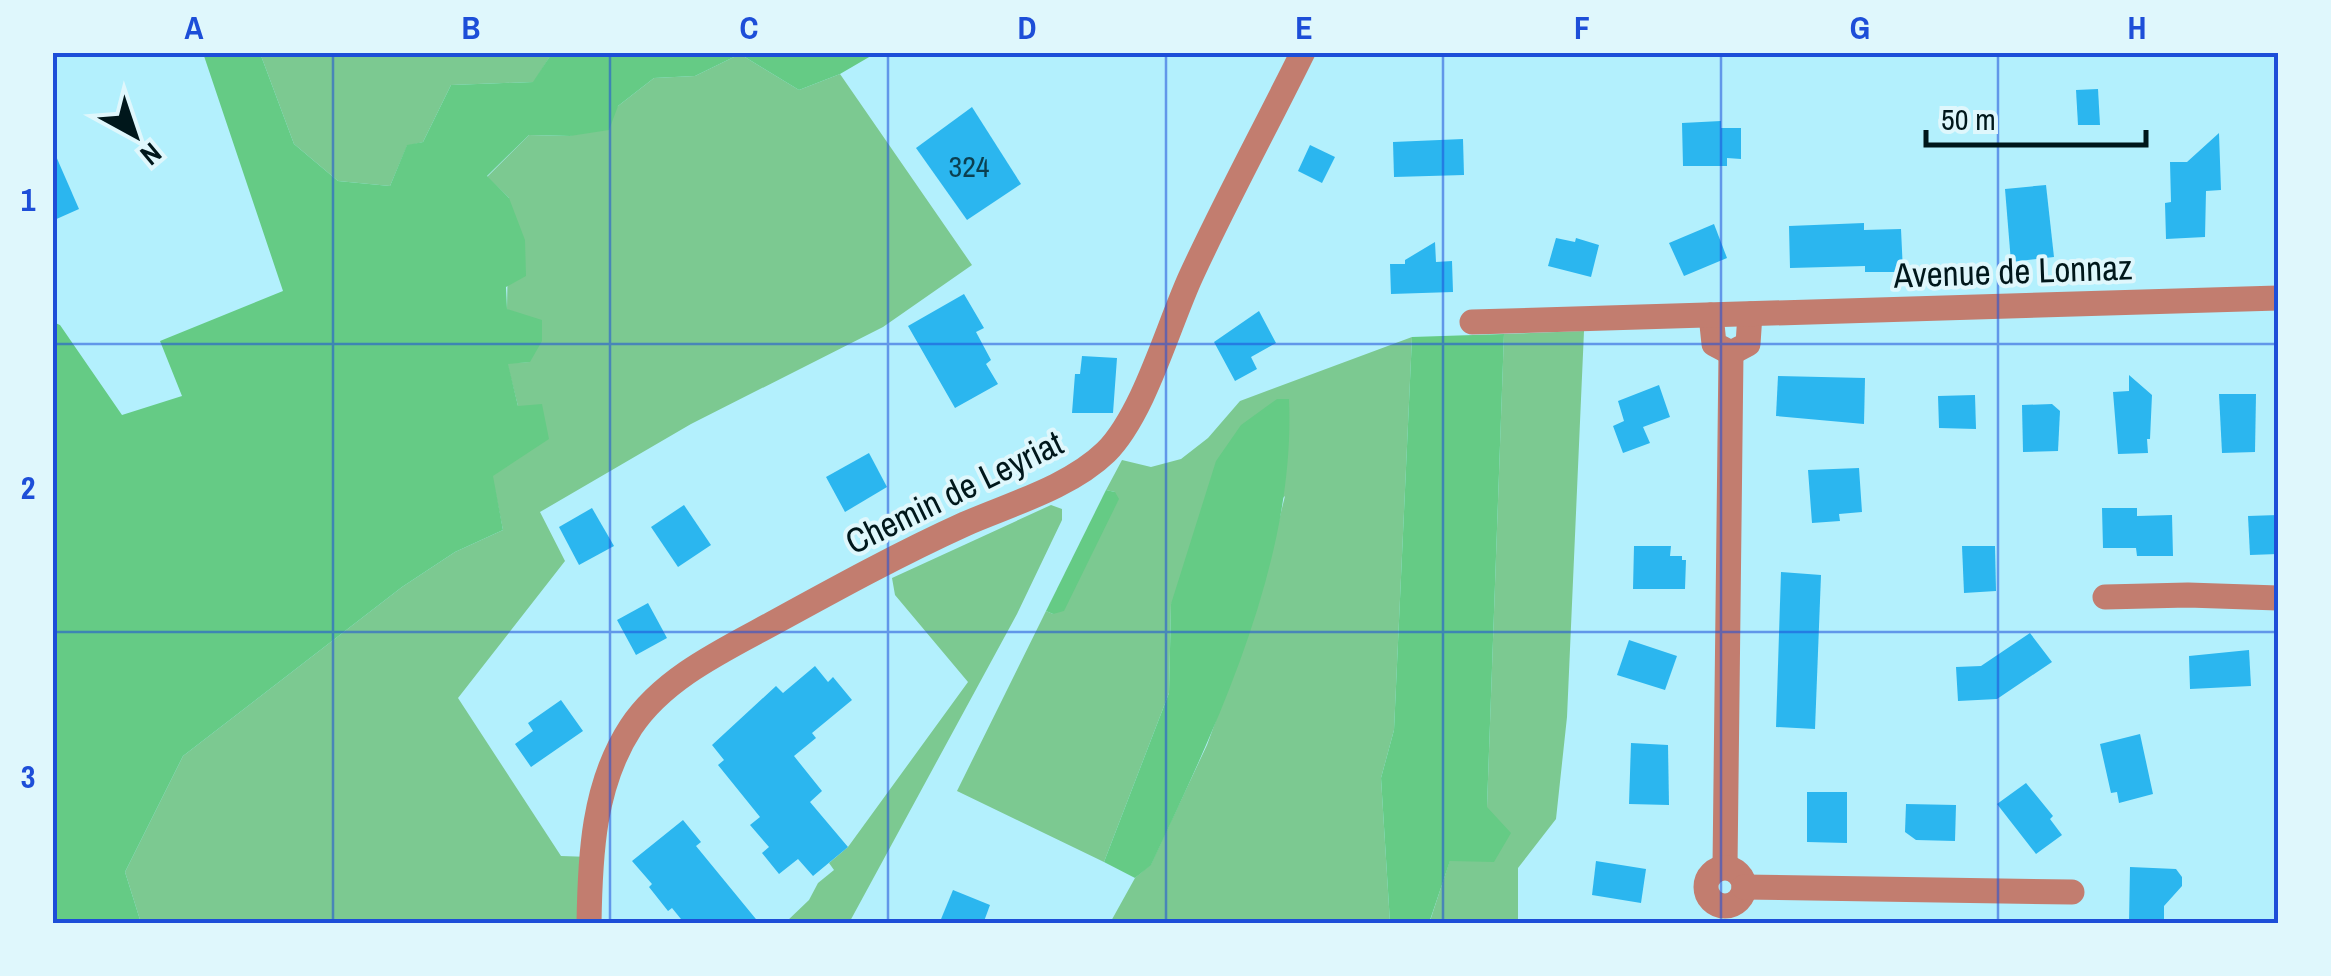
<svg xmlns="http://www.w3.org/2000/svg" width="2331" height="976" font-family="'Archivo Narrow',sans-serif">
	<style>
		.green { fill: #7cc991 }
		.forest { fill: #65cb85 }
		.building { fill: #2bb6ef }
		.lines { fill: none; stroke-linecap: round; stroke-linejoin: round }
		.street { stroke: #c27d6f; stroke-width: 25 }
		.grid { fill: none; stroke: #1d4ed8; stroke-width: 2.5; stroke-opacity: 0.55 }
		.labels { text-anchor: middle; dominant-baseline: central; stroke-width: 8; stroke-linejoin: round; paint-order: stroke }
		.number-label { font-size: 30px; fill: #0b3f50 }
		.street-label { font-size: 35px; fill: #00171b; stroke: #dff7fc }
		.neatline { fill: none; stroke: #1d4ed8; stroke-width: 4 }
		.grid-label { font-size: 32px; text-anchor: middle; font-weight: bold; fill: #1d4ed8 }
	</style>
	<rect width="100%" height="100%" fill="#b3f0fd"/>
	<g class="green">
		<path d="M260 53H552L534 82 451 85 423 142 407 146 390 186 338 181 294 144Z"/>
		<path d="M740 54 799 90 840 74 972 265 883 327 691 424 540 512 565 561 458 698 561 856 591 857 589 923H141L125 872 183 756 402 587 455 552 503 530 492 476 518 406 507 363 530 362 507 309 509 198 487 177 529 135 570 136 618 106 654 78 695 76Z"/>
		<path d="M1584 331 1567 717 1556 819 1518 868V923L1429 924 1450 860 1487 807 1504 334Z"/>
		<path d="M1412 337 1394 730 1381 778 1390 923H1110L1135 878 1151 864 1207 745 1258 605 1285 496 1171 604 1169 693 1104 862 957 791 1046 611 1053 614 1115 492 1106 490 1122 460 1151 467 1181 459 1208 438 1240 401Z"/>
		<path d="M1051 505 1062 509V520L1017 614 849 923H785L809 900 818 883 834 870 829 863 848 847 968 682 895 595 892 578Z"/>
	</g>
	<g class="forest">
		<path d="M203 53H260L294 144 338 181 390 186 407 145 423 142 451 85 533 82 552 53H876L840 74 799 90 740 54 695 76 654 78 618 106 609 130 570 136 529 135 487 176 509 198 525 240 526 276 506 287 507 309 542 320V341L530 362 508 364 518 406 542 404 549 439 493 476 503 530 455 552 402 587 183 756 125 872 141 923H53V322L60 325 122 415 182 396 160 341 283 291Z"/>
		<path d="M1504 334 1487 807 1511 833 1494 862 1450 861 1429 923H1390L1381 778 1394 730 1412 337Z"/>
		<path d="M1277 399H1289C1296 559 1218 723 1151 865L1135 878 1104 862 1169 693 1171 604 1216 461 1241 425Z"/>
		<path d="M1106 490 1115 492 1119 499 1064 611 1053 614 1046 611Z"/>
	</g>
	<g class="building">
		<path d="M2098 89 2100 125H2078L2076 90Z"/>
		<path d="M972 107 1021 184 967 220 916 148Z"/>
		<path d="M1721 121V128H1741V159L1727 158V166H1683L1682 123Z"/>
		<path d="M2219 133 2221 190 2206 191 2205 237 2166 239 2165 203 2171 202 2170 162H2187Z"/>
		<path d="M1463 139 1464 175 1394 177 1393 142Z"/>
		<path d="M1310 145 1335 157 1322 183 1298 171Z"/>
		<path d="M52 147 79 209 52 221Z"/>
		<path d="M2046 185 2054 257 2011 262 2005 189Z"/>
		<path d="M1864 223V230L1901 229 1903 272H1865V266L1790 268 1789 226Z"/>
		<path d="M1714 224 1727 258 1684 276 1669 243Z"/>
		<path d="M1556 238 1575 242 1576 238 1599 245 1591 277 1548 266Z"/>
		<path d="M1435 242 1436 262 1452 261 1453 292 1391 294 1390 264H1405V260Z"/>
		<path d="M964 294 984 328 976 332 991 360 986 364 998 384 955 408 908 326Z"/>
		<path d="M1259 311 1276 343 1251 357 1257 369 1235 381 1214 342Z"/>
		<path d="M1082 356 1117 358 1113 413H1072L1075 374H1080Z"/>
		<path d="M2129 375 2152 395 2150 439H2147L2148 453 2118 454 2113 392 2129 391Z"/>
		<path d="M1778 376 1865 378 1864 424 1776 416Z"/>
		<path d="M1659 385 1670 417 1643 427 1650 443 1623 453 1613 426 1624 421 1618 401Z"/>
		<path d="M2219 394H2256L2255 452 2222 453Z"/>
		<path d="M1975 395 1976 429 1939 428 1938 396Z"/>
		<path d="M2052 404 2060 411 2058 451 2023 452 2022 405Z"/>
		<path d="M869 453 887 487 845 512 826 477Z"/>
		<path d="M1859 468 1862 512 1839 514 1840 521 1812 523 1808 470Z"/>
		<path d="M684 505 711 545 678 567 651 527Z"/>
		<path d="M592 508 614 546 579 565 559 527Z"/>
		<path d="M2102 508H2137V516L2172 515 2173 556H2137L2136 548H2103Z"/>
		<path d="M2278 515V554L2250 555 2248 516Z"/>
		<path d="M1634 546H1671L1670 556H1682V560H1686L1685 589H1633Z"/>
		<path d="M1962 546H1995L1996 591 1964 593Z"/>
		<path d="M1781 572 1821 575 1815 729 1776 727Z"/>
		<path d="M648 603 667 638 636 655 617 620Z"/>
		<path d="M2030 633 2052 662 1997 699 1958 701 1956 667 1981 666Z"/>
		<path d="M1629 640 1677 656 1665 690 1617 675Z"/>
		<path d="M2249 650 2251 686 2190 689 2189 656Z"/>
		<path d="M815 666 828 682 833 677 852 700 812 733 816 738 794 756 822 791 810 802 848 847 813 876 798 859 779 874 762 853 769 847 750 825 760 817 718 765 724 760 712 745 776 686 783 693Z"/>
		<path d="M561 700 583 731 531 767 515 744 533 731 528 723Z"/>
		<path d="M2140 734 2153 794 2119 803 2117 792 2111 793 2100 744Z"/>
		<path d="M1631 743 1668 745 1669 805 1629 804Z"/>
		<path d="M2026 783 2053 816 2050 819 2062 835 2036 854 1997 804Z"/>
		<path d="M1807 792H1847V843L1807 842Z"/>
		<path d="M1906 804 1956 805 1955 841 1916 840 1905 832Z"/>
		<path d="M683 820 701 842 696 846 760 924H685L672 908 668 911 649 887 652 884 632 861Z"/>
		<path d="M1596 861 1646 869 1641 903 1592 895Z"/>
		<path d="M2130 867 2176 869 2182 877V886L2164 906V924H2129Z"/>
		<path d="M953 890 990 905 983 924H939Z"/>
	</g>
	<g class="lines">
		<g class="street">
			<path d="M1711 315 1714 344 1731 353 1748 344 1750 314"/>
			<path d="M1472 322 2278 298"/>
			<path d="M2105 597 2188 595 2278 598"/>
			<path d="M1725 867 1731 353"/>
			<circle cx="1725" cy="887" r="19"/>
			<path d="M1744 887 2072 892"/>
			<path d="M589 924C590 856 593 785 631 727 664 677 726 649 777 621 839 587 901 553 965 524 1011 504 1070 487 1106 452 1144 414 1168 326 1191 276 1226 200 1266 127 1303 52"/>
		</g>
	</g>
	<path class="grid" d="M333 52V924M610 52V924M888 52V924M1166 52V924M1443 52V924M1721 52V924M1998 52V924M52 344H2278M52 632H2278"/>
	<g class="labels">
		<g class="number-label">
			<text x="969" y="166">324</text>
		</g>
		<g class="street-label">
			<text transform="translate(2013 271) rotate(-2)">Avenue de Lonnaz</text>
			<text transform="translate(954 492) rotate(-26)">Chemin de Leyriat</text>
		</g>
	</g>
	<rect width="2331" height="976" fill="none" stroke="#dff7fc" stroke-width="110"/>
	<g transform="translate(135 135) rotate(140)" stroke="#dff7fc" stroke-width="8" paint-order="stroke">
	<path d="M0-8L18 38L0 25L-18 38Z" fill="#00171b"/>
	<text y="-15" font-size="28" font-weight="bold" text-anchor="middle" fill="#00171b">N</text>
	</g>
	<path d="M1926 130v15h220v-15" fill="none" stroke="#00171b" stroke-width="5"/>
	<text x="1941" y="130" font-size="30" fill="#00171b" stroke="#dff7fc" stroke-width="8" paint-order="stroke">50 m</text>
	<rect x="55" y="55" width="2221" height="866" class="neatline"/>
	<g class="grid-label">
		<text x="194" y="39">A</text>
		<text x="471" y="39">B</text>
		<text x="749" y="39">C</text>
		<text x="1027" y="39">D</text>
		<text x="1304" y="39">E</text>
		<text x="1582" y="39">F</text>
		<text x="1860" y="39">G</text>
		<text x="2137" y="39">H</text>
		<text x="28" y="211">1</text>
		<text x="28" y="499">2</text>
		<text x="28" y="788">3</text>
	</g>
</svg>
